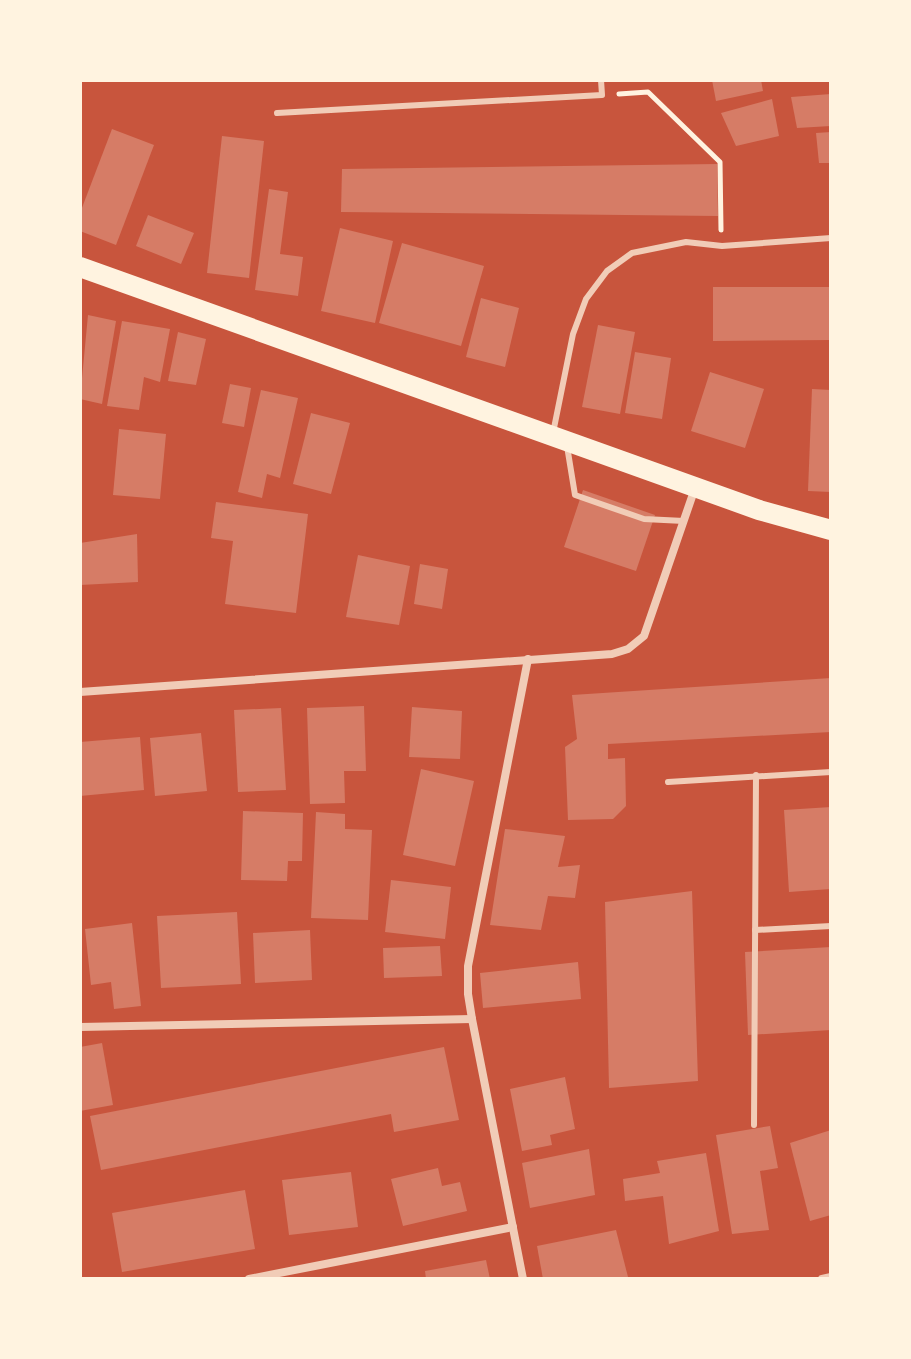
<svg xmlns="http://www.w3.org/2000/svg" width="911" height="1359" font-family="'Archivo Narrow',sans-serif">
	<style>
		.building { fill: #d67c66 }
		.lines { fill: none; stroke-linecap: round; stroke-linejoin: round }
		.path { stroke: #fff3e0; stroke-width: 5 }
		.service { stroke: #f1ccb7; stroke-width: 6 }
		.minor { stroke: #f1ccb7; stroke-width: 8 }
		.primary { stroke: #fff3e0; stroke-width: 20 }
	</style>
	<rect width="100%" height="100%" fill="#c8553d"/>
	<g class="building">
		<path d="M712 80H761L763 91 716 101Z"/>
		<path d="M831 94V126L797 128 791 97Z"/>
		<path d="M772 99 779 136 736 146 721 113Z"/>
		<path d="M112 129 154 145 116 245 80 231V213Z"/>
		<path d="M831 132V163H819L816 133Z"/>
		<path d="M222 136 264 141 249 278 207 273Z"/>
		<path d="M717 164 718 216 341 212 342 169Z"/>
		<path d="M269 189 288 192 280 254 303 257 298 296 255 290Z"/>
		<path d="M148 215 194 233 181 264 136 246Z"/>
		<path d="M340 228 393 241 375 323 321 311Z"/>
		<path d="M402 243 484 266 461 346 379 323Z"/>
		<path d="M713 287H831V340L713 341Z"/>
		<path d="M481 298 519 308 505 367 466 357Z"/>
		<path d="M88 315 116 321 102 404 80 399Z"/>
		<path d="M122 321 170 329 160 382 144 377 139 410 107 406Z"/>
		<path d="M598 325 635 332 620 414 582 407Z"/>
		<path d="M178 332 206 339 196 385 168 381Z"/>
		<path d="M635 352 671 358 662 419 625 413Z"/>
		<path d="M710 372 764 389 745 448 691 431Z"/>
		<path d="M230 384 251 388 244 427 222 423Z"/>
		<path d="M812 389 831 390V492L808 491Z"/>
		<path d="M261 390 298 398 280 478 267 474 262 498 238 492Z"/>
		<path d="M311 413 350 423 331 494 293 484Z"/>
		<path d="M119 429 166 434 160 499 113 495Z"/>
		<path d="M583 490 655 515 636 571 564 547Z"/>
		<path d="M216 502 308 514 296 613 225 604 233 541 211 538Z"/>
		<path d="M137 534 138 582 80 585V543Z"/>
		<path d="M358 555 410 566 399 625 346 617Z"/>
		<path d="M420 564 448 569 442 609 414 604Z"/>
		<path d="M831 678V732L608 744V759L625 758 626 806 613 819 568 820 565 747 577 739 572 695Z"/>
		<path d="M364 706 366 771H344L345 803 310 804 307 708Z"/>
		<path d="M412 707 462 711 460 759 409 757Z"/>
		<path d="M281 708 286 790 238 792 234 710Z"/>
		<path d="M201 733 207 791 155 796 150 738Z"/>
		<path d="M140 737 144 790 80 796V742Z"/>
		<path d="M421 769 474 781 455 866 403 855Z"/>
		<path d="M831 807V889L789 892 784 810Z"/>
		<path d="M243 811 303 813 302 861H288L287 881 241 880Z"/>
		<path d="M316 812 345 814V829L372 830 368 920 311 918Z"/>
		<path d="M505 829 565 836 558 867 580 865 575 898 548 896 541 930 490 925Z"/>
		<path d="M391 880 451 887 445 939 385 932Z"/>
		<path d="M692 891 698 1081 609 1088 605 902Z"/>
		<path d="M237 912 241 984 161 988 157 916Z"/>
		<path d="M132 923 141 1006 114 1009 111 982 91 985 85 929Z"/>
		<path d="M310 930 312 980 255 983 253 933Z"/>
		<path d="M440 946 442 976 384 978 383 948Z"/>
		<path d="M831 947V1030L748 1035 745 952Z"/>
		<path d="M578 962 581 999 483 1008 480 973Z"/>
		<path d="M102 1043 113 1105 80 1111V1047Z"/>
		<path d="M444 1047 459 1120 394 1132 391 1114 101 1170 90 1116Z"/>
		<path d="M565 1077 575 1129 550 1135 552 1145 522 1151 510 1089Z"/>
		<path d="M770 1126 778 1168 760 1171 769 1230 732 1234 716 1135Z"/>
		<path d="M831 1130V1215L810 1221 790 1143Z"/>
		<path d="M589 1149 595 1195 530 1208 522 1163Z"/>
		<path d="M706 1153 719 1231 669 1244 663 1196 625 1201 623 1179 660 1173 657 1161Z"/>
		<path d="M438 1168 442 1186 460 1182 467 1211 403 1226 391 1179Z"/>
		<path d="M351 1172 358 1227 289 1235 282 1180Z"/>
		<path d="M245 1190 255 1249 122 1272 112 1213Z"/>
		<path d="M616 1230 628 1277 543 1279 537 1246Z"/>
		<path d="M486 1260 490 1279H426L425 1271Z"/>
	</g>
	<g class="lines">
		<path class="path" d="M619 94 648 92 720 162 721 230"/>
		<g class="service">
			<path d="M277 113 602 95 601 80"/>
			<path d="M553 433 573 334 586 299 607 271 632 253 686 242 722 246 831 238"/>
			<path d="M567 446 575 495 644 519 684 521"/>
			<path d="M668 782 831 772"/>
			<path d="M755 930 831 926"/>
			<path d="M754 1125 756 775"/>
		</g>
		<g class="minor">
			<path d="M80 692 612 654 628 649 644 636 695 488"/>
			<path d="M80 1027 472 1019"/>
			<path d="M249 1279 513 1227"/>
			<path d="M523 1279 472 1019 468 994V966L528 659"/>
			<path d="M822 1279 831 1277"/>
		</g>
		<path class="primary" d="M80 267 759 510 831 530"/>
	</g>
	<rect width="911" height="1359" fill="none" stroke="#fff3e0" stroke-width="164"/>
</svg>
